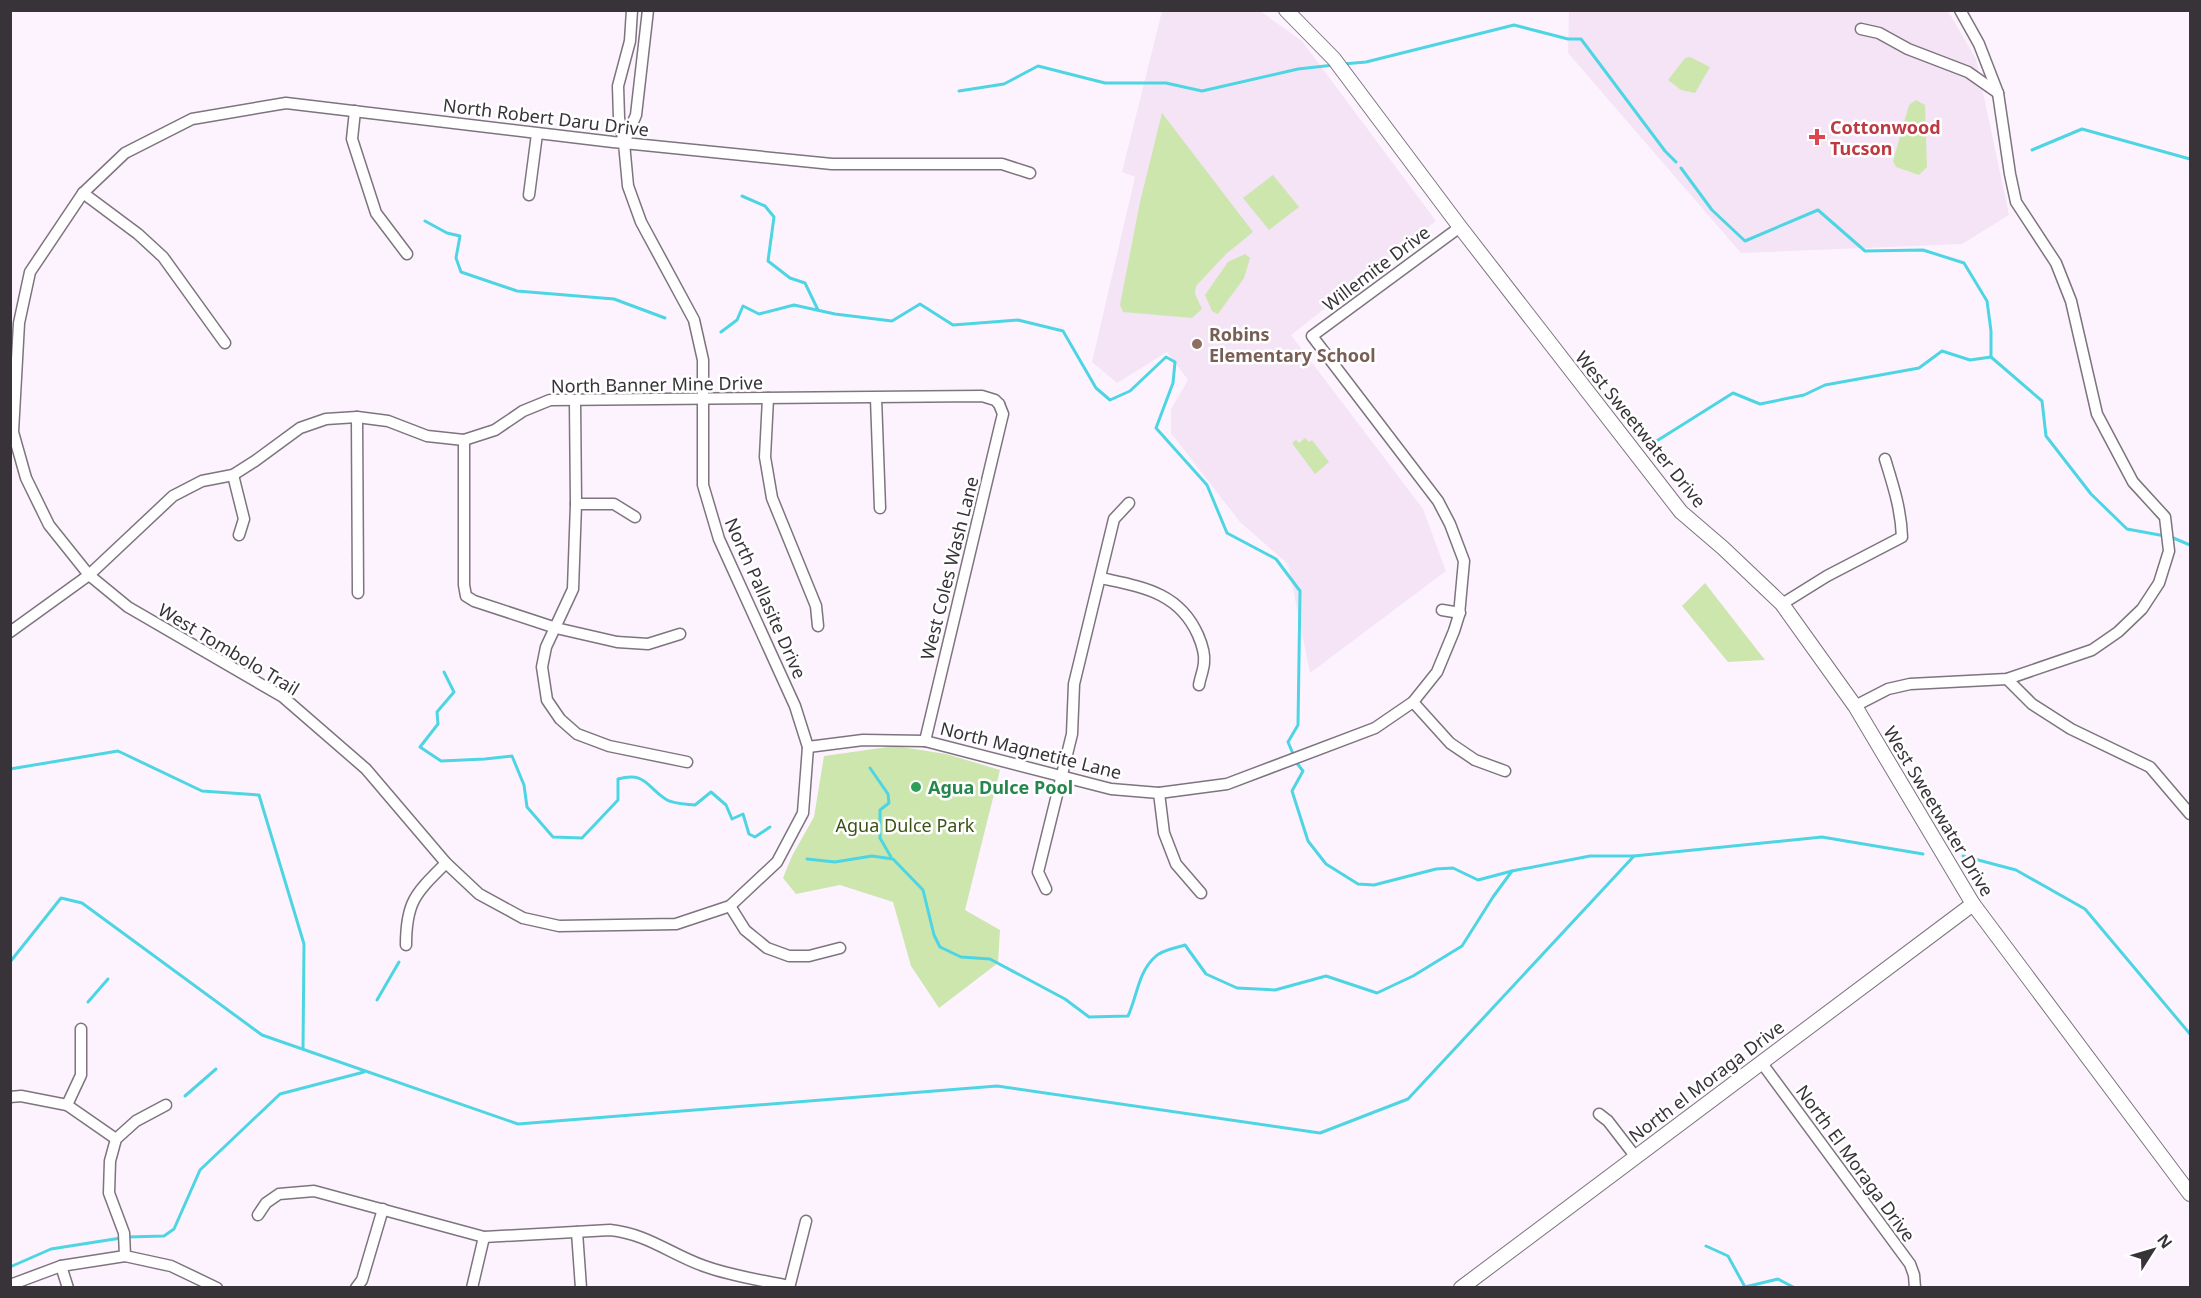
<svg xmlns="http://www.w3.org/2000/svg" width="2201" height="1298" font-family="'Noto Sans',sans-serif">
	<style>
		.built { fill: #f4e4f6 }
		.green { fill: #cde6ad }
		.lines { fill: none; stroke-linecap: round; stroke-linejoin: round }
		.stream { stroke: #4ed5e3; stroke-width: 3 }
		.minor-casing { stroke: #7d747e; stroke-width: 13 }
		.tertiary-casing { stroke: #7d747e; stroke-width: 16 }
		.minor { stroke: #fff; stroke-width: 10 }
		.tertiary { stroke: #fff; stroke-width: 14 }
		.health-dot { fill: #e0444e; stroke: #fff; stroke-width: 2 }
		.education-dot { fill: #8d6e63; stroke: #fff; stroke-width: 2 }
		.leisure-dot { fill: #2e9e5b; stroke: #fff; stroke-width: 2 }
		.labels { text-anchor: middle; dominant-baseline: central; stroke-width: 5; stroke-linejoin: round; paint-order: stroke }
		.street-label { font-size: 18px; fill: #373338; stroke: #fff }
		.health-label { font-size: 18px; font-weight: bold; fill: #be3a42; stroke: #fff; text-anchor: start }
		.education-label { font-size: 18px; font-weight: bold; fill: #785e54; stroke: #fff; text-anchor: start }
		.leisure-label { font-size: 18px; font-weight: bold; fill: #27864d; stroke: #fff; text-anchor: start }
		.park-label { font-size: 18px; fill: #3b5116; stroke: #fff }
	</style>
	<rect width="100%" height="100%" fill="#fdf3ff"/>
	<g class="built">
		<path d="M1162 11H1260L1302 41 1436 221 1291 335 1423 509 1446 571 1310 673 1288 564 1240 522 1171 433V409L1188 380 1167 352 1117 383 1092 362 1135 177 1122 172Z"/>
		<path d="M1569 11H1948L1976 59 2009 215 1962 244 1741 253 1568 53Z"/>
	</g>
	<g class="green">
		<path d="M1690 57 1710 67 1695 93 1681 90 1668 80 1685 58Z"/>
		<path d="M1916 100 1925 105 1927 167 1919 175 1896 167 1893 161 1909 105Z"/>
		<path d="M1162 113 1253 232 1226 254 1196 286 1195 294 1202 309 1192 318 1123 312 1120 305 1140 202Z"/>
		<path d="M1273 175 1299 207 1269 230 1243 198Z"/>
		<path d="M1245 254 1250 258 1244 278 1218 314 1212 311 1205 295 1228 262Z"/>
		<path d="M1305 438 1309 442 1312 440 1329 462 1315 474 1292 443 1296 440 1299 443Z"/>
		<path d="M1705 583 1765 660 1728 662 1682 606Z"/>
		<path d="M895 746 946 754 1000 770 965 910 1000 930 998 963 939 1008 911 966 893 902 840 885 796 894 783 878 792 856 814 817 824 756Z"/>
	</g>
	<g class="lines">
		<g class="stream">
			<path d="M1343 64 1366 62 1514 25 1568 39H1581L1665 151 1676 162"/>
			<path d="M959 91 1004 84 1038 66 1105 83H1166L1202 91 1298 69 1334 65"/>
			<path d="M2032 150 2082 129 2190 159"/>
			<path d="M1681 168 1712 210 1745 241 1818 210 1865 251 1923 250 1964 263 1987 301 1991 331V357"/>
			<path d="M742 196 765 206 774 217 768 261 790 278 805 283 818 310"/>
			<path d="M425 221 447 233 460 236 456 258 461 272 517 291 614 299 665 318"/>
			<path d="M721 332 737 320 743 306 759 314 794 305 835 314 892 321 920 304 953 325 1018 320 1063 331 1096 388 1110 400 1130 391 1166 357 1175 362 1173 383 1156 428 1207 485 1227 533 1276 559 1300 591 1298 725 1288 742 1294 756"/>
			<path d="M1655 442 1733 393 1760 404 1804 395 1825 385 1919 368 1942 351 1970 360 1991 357 2042 401 2046 436 2091 494 2127 529 2165 536"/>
			<path d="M2171 537 2190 545"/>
			<path d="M444 672 454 692 437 712 438 724 420 747 441 761 485 759 512 756 524 785 527 807 553 837 582 838 618 800V779C646 771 647 788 667 800 674 804 686 804 695 805L711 792 726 805 732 819 743 814 749 834 755 837 770 827"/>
			<path d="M1296 762 1303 771 1292 791 1308 841 1326 864 1358 884 1374 885 1436 869 1453 868 1478 880 1512 871"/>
			<path d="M870 768 888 794 889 803 880 810V838L891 857"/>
			<path d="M10 769 118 751 202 791 259 795 304 944 303 1049"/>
			<path d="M1963 856 2016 870 2085 909 2190 1034"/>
			<path d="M807 859 835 862 872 856 893 859 923 890 934 935 940 947 961 957 990 959 1065 999 1089 1017 1128 1016C1137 997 1138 972 1155 957 1161 950 1176 948 1185 945L1206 974 1237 988 1275 990 1326 976 1377 993 1413 976 1462 946 1493 897 1512 871 1590 856H1634"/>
			<path d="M10 962 61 898 82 903 262 1035 518 1124 997 1086 1320 1133 1408 1099 1634 856 1822 837 1923 854"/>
			<path d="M377 1000 399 962"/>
			<path d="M88 1002 108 979"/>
			<path d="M185 1096 216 1069"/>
			<path d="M127 1237 164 1236 174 1229 200 1170 280 1094 364 1072"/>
			<path d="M1706 1246 1728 1256 1745 1287 1778 1279 1795 1288"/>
			<path d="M10 1267 51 1249 121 1238"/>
		</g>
		<defs>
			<g id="minor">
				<path d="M632 10 630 41 618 86 619 118 624 143 628 186 641 222 694 320 703 360V485L719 539 795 706 808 747 803 813 777 862 730 906 676 924 559 926 523 918 479 894 446 863 366 769 283 697 128 607 89 575 49 525 26 478 13 432 19 323 30 272 83 193 125 153 192 119 286 103 613 142 624 143 832 164H1002L1030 173"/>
				<path d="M1861 29 1879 33 1908 49 1968 72 1998 93"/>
				<path d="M355 111 352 139 376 213 407 254"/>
				<path d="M624 143 636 115 648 10"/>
				<path d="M83 193 138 234 163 257 225 343"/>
				<path d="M529 195 537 134"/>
				<path d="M768 398 765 457 772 498 816 606 818 626"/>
				<path d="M876 398 880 508"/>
				<path d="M575 401 576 504 573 589 546 647 542 667 547 700 560 719 577 734 609 746 687 762"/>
				<path d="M357 417 358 593"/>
				<path d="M464 440V585L466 596 474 601 556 628 617 642 648 644 680 634"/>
				<path d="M233 475 244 519 239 535"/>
				<path d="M576 504H614L635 517"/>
				<path d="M1101 578C1142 587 1179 592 1198 635 1201 642 1205 654 1204 662 1204 669 1200 678 1199 685"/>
				<path d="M1782 604 1827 576 1902 537C1901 509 1893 485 1885 459"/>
				<path d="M1442 610 1460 613"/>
				<path d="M10 632 89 575 173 496 202 481 233 475 255 461 300 428 326 419 357 417 388 421 427 436 464 440 495 430 523 411 550 400 982 396 995 400 999 404"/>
				<path d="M2007 679 2032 704 2071 729 2150 767 2190 814"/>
				<path d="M1413 702 1450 743 1475 760 1505 771"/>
				<path d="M1855 706 1888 689 1910 684 2007 679 2092 650 2118 632 2142 609 2159 583 2169 551 2165 517 2133 482 2097 414 2071 301 2056 263 2016 202 2010 174 1998 93 1979 44 1960 10"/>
				<path d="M925 741 1001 422 1003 414 999 404"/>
				<path d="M808 747 863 740 925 741 1111 789 1159 793 1227 784 1375 728 1413 702 1437 672 1454 631 1459 615 1464 561 1450 524 1438 501 1312 336 1460 227"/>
				<path d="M1159 793 1164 833 1176 864 1201 893"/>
				<path d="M1046 889 1038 872 1072 734 1074 684 1114 519 1129 503"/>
				<path d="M730 906 745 930 767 948 789 956H809L840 948"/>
				<path d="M406 945C406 901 416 893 446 863"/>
				<path d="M1761 1062 1910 1264 1914 1275 1915 1288"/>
				<path d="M10 1097 21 1096 67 1105 116 1139"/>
				<path d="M67 1105 81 1075V1029"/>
				<path d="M1599 1114 1608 1121 1635 1156"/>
				<path d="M258 1215 266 1203 279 1194 314 1191 484 1237 610 1230C648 1234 670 1254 704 1266 731 1276 761 1280 789 1286"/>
				<path d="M577 1232 581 1288"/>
				<path d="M125 1256 124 1233 109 1193 110 1161 116 1139 136 1121 166 1105"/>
				<path d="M61 1266 68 1288"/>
				<path d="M10 1285 61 1266 125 1256 171 1266 217 1288"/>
				<path d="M356 1288 362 1280 383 1209"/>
				<path d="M472 1288 484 1237"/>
				<path d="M789 1288 806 1221"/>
			</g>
			<g id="tertiary">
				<path d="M1286 10 1334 59 1460 227 1681 512 1723 548 1782 604 1855 706 1973 904 2190 1194"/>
				<path d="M1461 1288 1973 904"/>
			</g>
		</defs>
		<use href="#minor" class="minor-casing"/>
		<use href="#tertiary" class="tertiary-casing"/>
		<use href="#minor" class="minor"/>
		<use href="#tertiary" class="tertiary"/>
	</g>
	<path class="health-dot" d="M1814 128h6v6h6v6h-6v6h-6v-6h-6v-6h6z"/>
	<circle class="education-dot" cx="1197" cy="344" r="6"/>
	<circle class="leisure-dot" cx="916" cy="787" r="6"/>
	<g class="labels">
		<g class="street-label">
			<text transform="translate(546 117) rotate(7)">North Robert Daru Drive</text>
			<text transform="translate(1376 268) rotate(-37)">Willemite Drive</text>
			<text transform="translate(657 384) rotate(-1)">North Banner Mine Drive</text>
			<text transform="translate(1641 429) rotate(51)">West Sweetwater Drive</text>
			<text transform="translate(949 568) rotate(-76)">West Coles Wash Lane</text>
			<text transform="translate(766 598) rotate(66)">North Pallasite Drive</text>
			<text transform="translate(229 649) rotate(31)">West Tombolo Trail</text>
			<text transform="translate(1031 750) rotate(14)">North Magnetite Lane</text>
			<text transform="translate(1939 811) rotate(59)">West Sweetwater Drive</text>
			<text transform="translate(1706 1081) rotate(-37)">North el Moraga Drive</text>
			<text transform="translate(1856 1163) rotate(54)">North El Moraga Drive</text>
		</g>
		<g class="health-label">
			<text x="1830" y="127">Cottonwood<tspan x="1830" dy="21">Tucson</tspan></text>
		</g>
		<g class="education-label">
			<text x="1209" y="334">Robins<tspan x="1209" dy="21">Elementary School</tspan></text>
		</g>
		<g class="leisure-label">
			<text x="928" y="787">Agua Dulce Pool</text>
		</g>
		<g class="park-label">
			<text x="905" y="825">Agua Dulce Park</text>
		</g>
	</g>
	<rect width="2201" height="1298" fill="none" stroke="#373338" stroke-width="24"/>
	<g transform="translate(2153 1250) rotate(53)" stroke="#ffffff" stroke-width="4.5" paint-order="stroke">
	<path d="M0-4.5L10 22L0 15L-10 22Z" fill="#373338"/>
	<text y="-9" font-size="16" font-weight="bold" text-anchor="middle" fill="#373338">N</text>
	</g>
</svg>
